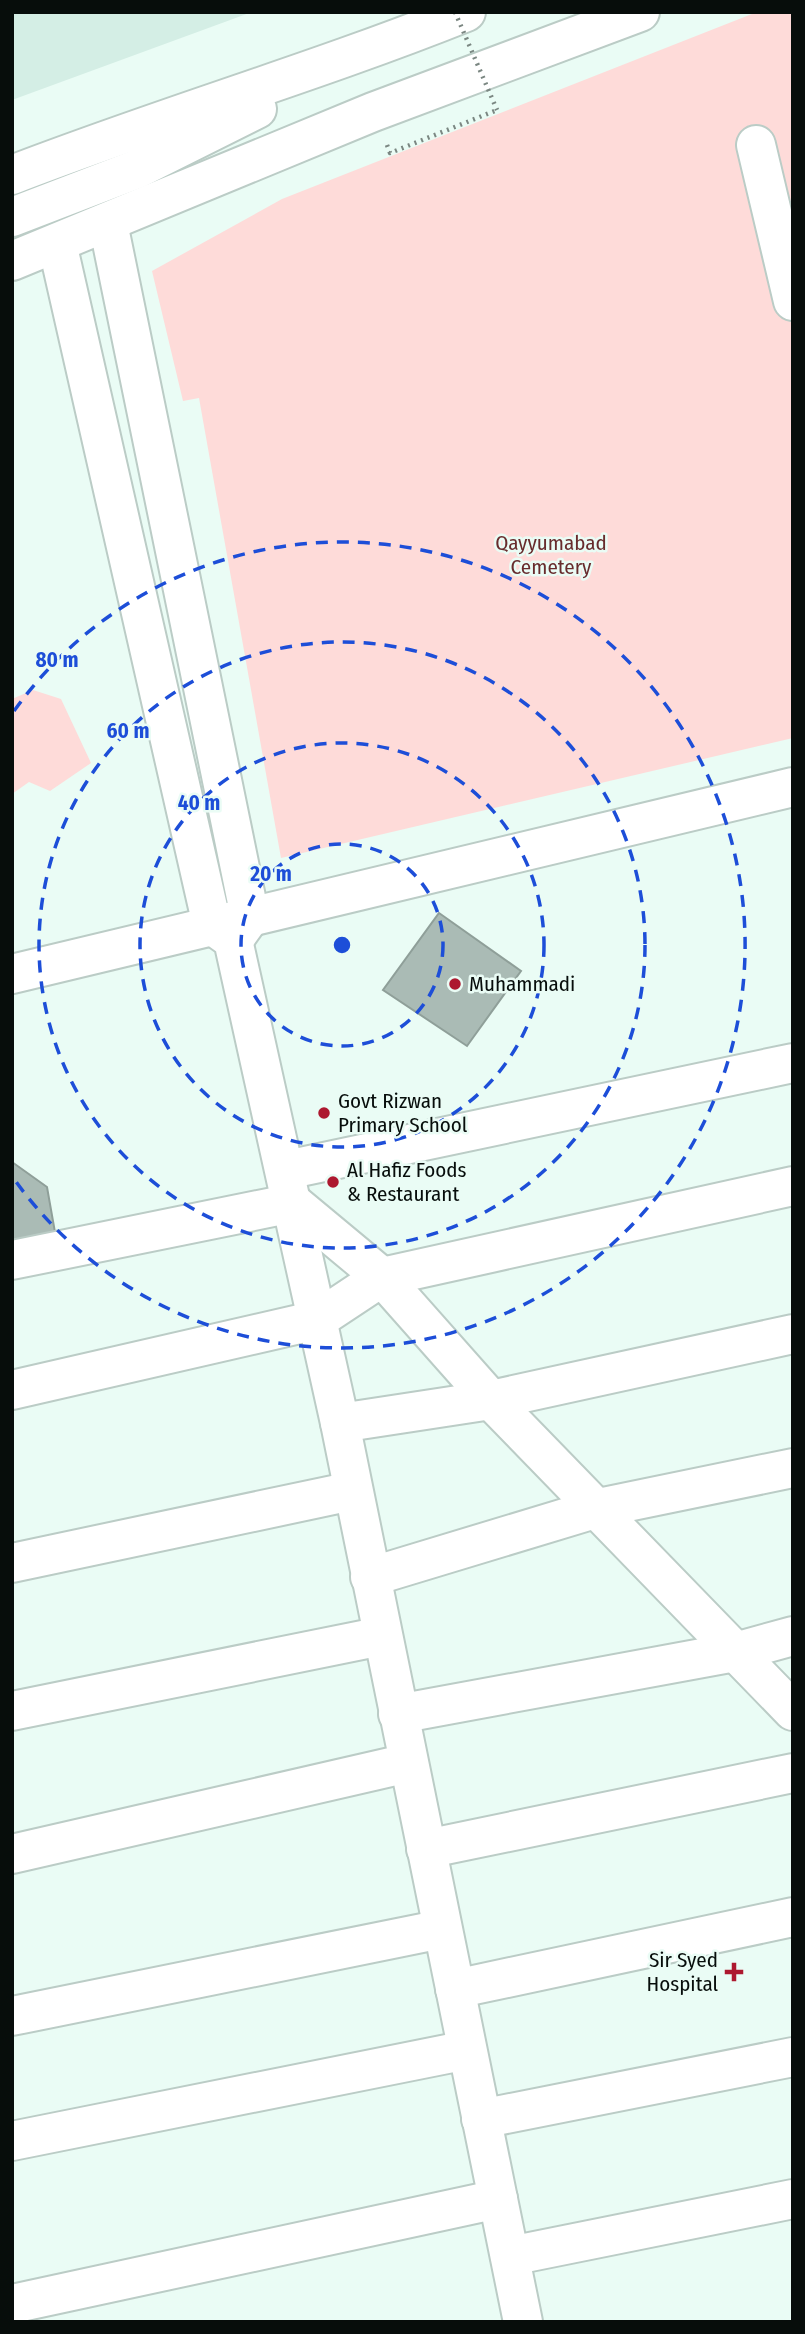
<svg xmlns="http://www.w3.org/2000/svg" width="805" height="2334" font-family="'Fira Sans Condensed',sans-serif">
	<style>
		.built { fill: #d4eee5 }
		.green { fill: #fedbd9 }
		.building { fill: #aabbb5; stroke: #8f9f99; stroke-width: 2 }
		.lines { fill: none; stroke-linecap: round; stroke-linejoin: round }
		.minor-casing { stroke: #bbccc6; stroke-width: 42 }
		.major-casing { stroke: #bbccc6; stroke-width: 42 }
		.path { stroke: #7b8782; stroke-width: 4.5; stroke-dasharray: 2 5; stroke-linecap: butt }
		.minor { stroke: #fff; stroke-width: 38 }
		.major { stroke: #fff; stroke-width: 38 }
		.path-bridge { stroke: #7b8782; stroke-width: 4.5; stroke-dasharray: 2 5; stroke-linecap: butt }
		.ring { fill: none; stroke: #1d4ed8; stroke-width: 3.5; stroke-dasharray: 12 9 }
		.poi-dot { fill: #ad182f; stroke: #eafcf5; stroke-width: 2.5 }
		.labels { text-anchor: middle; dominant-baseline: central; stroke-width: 5; stroke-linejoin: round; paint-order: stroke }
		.park-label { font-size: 21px; fill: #682c2d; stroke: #eafcf5 }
		.poi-label { font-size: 21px; fill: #070d0b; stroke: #eafcf5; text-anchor: start }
		.centre { fill: #1d4ed8; stroke: #eafcf5; stroke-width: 3.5 }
		.ring-label { font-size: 21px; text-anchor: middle; font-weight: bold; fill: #1d4ed8; stroke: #eafcf5; stroke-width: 5; stroke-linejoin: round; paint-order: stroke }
	</style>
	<rect width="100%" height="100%" fill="#eafcf5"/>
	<path class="built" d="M12 12H252L12 100Z"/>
	<g class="green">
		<path d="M757 12H793V738L281 858 199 398 183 401 152 271 282 199Z"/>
		<path d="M33 690 61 699 91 763 50 791 29 782 12 794V699Z"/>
	</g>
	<g class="building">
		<path d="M439 913 521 971 467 1046 383 990Z"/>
		<path d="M12 1162 47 1187 56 1238 12 1248Z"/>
	</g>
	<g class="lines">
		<defs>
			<g id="minor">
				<path d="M756 145 793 301"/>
				<path d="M108 223 250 917 235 938"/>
				<path d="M57 243 212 925 233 940 340 1423 523 2322"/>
				<path d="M12 974 793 787"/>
				<path d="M286 1170 793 1063"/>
				<path d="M12 1260 293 1203 382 1277 491 1400 793 1711"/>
				<path d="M12 1390 317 1320 382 1277 793 1186"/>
				<path d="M340 1423 491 1400 793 1334"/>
				<path d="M12 1563 352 1491"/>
				<path d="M370 1577 598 1508 793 1468"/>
				<path d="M12 1711 382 1636"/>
				<path d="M398 1714 735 1652 793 1636"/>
				<path d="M426 1849 793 1773"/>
				<path d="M12 1854 408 1763"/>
				<path d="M455 1989 793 1917"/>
				<path d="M12 2016 442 1929"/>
				<path d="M481 2119 793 2057"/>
				<path d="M12 2141 467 2050"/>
				<path d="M510 2256 793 2199"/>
				<path d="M12 2304 498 2199"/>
			</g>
			<g id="major">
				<path d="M12 175C162 117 316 72 466 12"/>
				<path d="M12 217 137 169 257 109"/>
				<path d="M12 261 373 112 640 12"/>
			</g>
		</defs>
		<use href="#minor" class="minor-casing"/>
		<use href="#major" class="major-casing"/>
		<path class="path" d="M387 145 390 153 497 110"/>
		<use href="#minor" class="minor"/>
		<use href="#major" class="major"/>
		<path class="path-bridge" d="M455 12 497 110"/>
	</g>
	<g class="ring">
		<circle cx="342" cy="945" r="101"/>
		<circle cx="342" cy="945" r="202"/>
		<circle cx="342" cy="945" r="303"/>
		<path d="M14 711A403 403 0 1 1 14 1179"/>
	</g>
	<g class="poi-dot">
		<circle cx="455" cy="984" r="7"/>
		<circle cx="324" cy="1113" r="7"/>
		<circle cx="333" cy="1182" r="7"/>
		<path d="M730.5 1961.5h7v7h7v7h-7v7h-7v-7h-7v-7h7z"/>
	</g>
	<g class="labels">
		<g class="park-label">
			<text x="551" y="543">Qayyumabad<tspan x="551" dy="24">Cemetery</tspan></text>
		</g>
		<g class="poi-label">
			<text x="469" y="984">Muhammadi</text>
			<text x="338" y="1101">Govt Rizwan<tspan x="338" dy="24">Primary School</tspan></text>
			<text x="347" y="1170">Al Hafiz Foods<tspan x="347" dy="24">&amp; Restaurant</tspan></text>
			<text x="718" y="1960" text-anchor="end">Sir Syed<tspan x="718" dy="24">Hospital</tspan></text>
		</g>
	</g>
	<circle cx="342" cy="945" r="10" class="centre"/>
	<g class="ring-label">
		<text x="57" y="667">80 m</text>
		<text x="128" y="738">60 m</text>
		<text x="199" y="810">40 m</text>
		<text x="271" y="881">20 m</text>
	</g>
	<rect width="805" height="2334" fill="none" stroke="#070d0b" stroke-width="28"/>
</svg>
